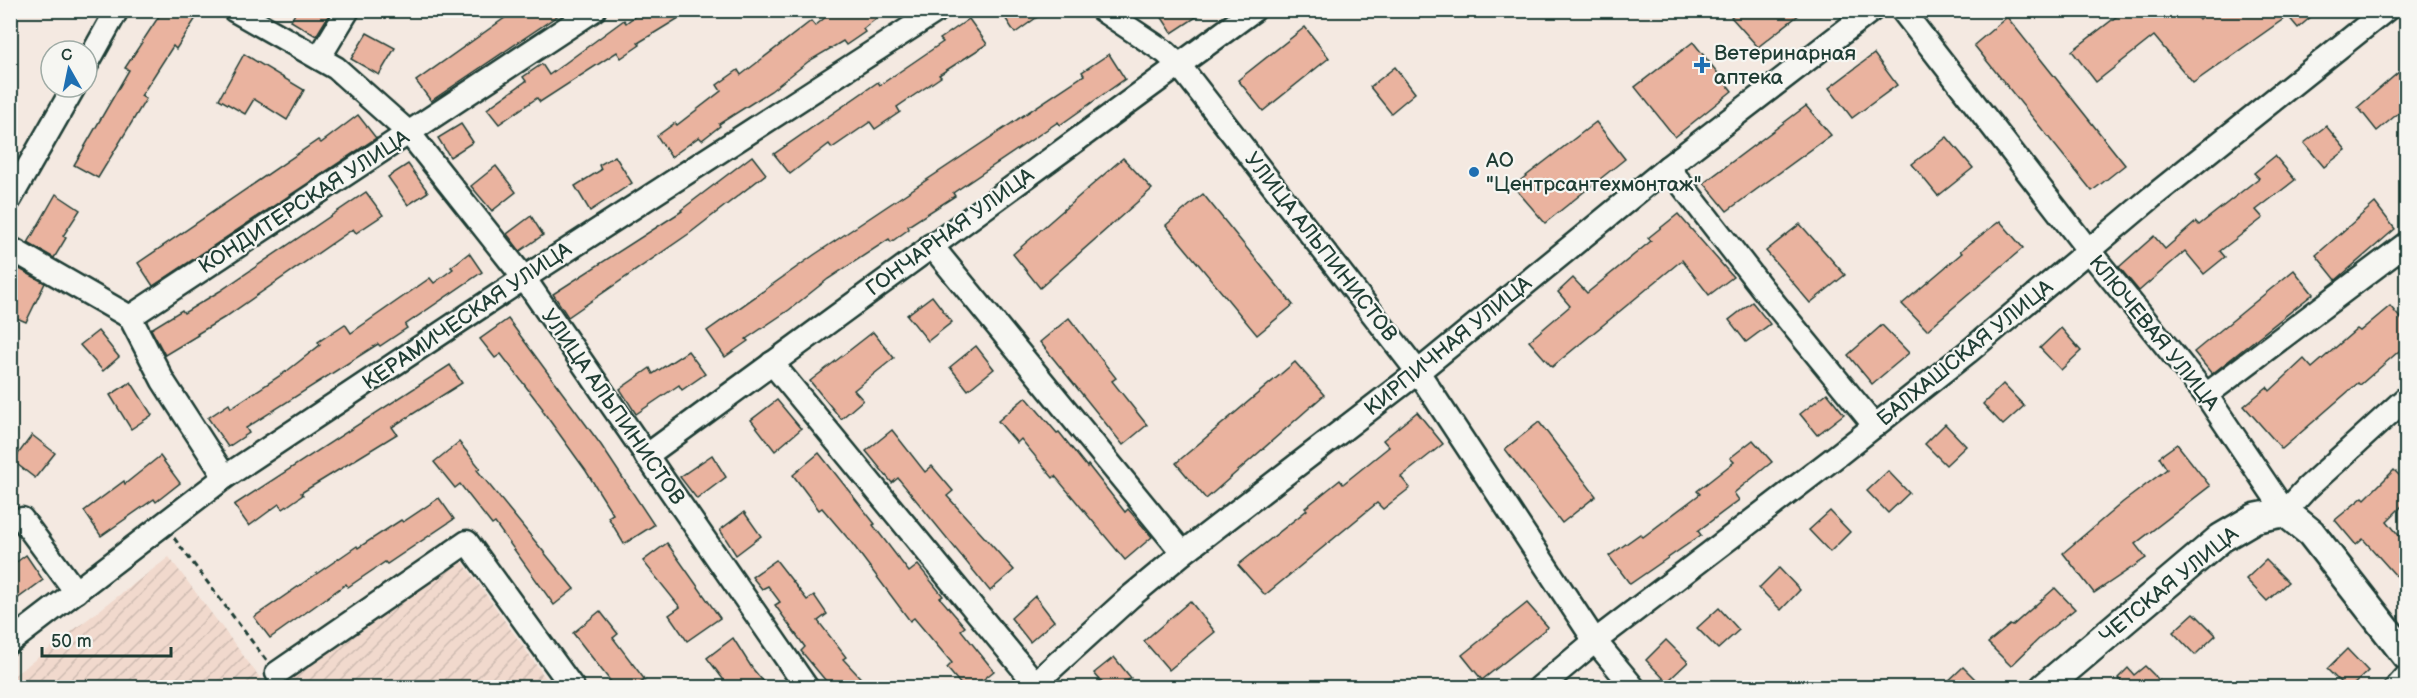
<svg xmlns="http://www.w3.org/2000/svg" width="2417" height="698" font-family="'Balsamiq Sans',sans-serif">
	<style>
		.industrial { fill: url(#industrial-furrows) }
		.building { fill: #eab39f; stroke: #1f3d34; stroke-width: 1.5 }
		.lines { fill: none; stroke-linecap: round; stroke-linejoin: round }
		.minor-casing { stroke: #1f3d34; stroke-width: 27 }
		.major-casing { stroke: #1f3d34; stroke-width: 33 }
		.path { stroke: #1f3d34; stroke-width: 3; stroke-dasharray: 6 4.5; stroke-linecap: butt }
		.minor { stroke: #f6f6f2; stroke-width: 22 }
		.major { stroke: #f6f6f2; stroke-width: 28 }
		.poi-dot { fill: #1f6fb2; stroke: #f6f6f2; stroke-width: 2 }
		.labels { text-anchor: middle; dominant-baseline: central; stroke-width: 4.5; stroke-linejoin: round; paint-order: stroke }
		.poi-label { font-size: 21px; fill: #1f3d34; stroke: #f6f6f2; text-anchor: start }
		.street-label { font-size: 21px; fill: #1f3d34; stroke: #f6f6f2 }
	</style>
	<defs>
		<pattern id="industrial-furrows" width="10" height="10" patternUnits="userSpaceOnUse" patternTransform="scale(1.5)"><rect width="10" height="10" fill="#f1d9cd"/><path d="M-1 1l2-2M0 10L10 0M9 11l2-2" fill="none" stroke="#cebbb1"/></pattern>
	</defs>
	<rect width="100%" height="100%" fill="#f4e9e1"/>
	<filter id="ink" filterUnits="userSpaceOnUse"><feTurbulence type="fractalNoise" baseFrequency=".0167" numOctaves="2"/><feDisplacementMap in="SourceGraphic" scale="12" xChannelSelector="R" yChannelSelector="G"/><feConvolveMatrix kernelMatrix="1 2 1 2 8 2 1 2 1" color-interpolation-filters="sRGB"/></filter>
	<g filter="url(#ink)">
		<g class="industrial">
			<path d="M169 557 267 687H11V678Z"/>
			<path d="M460 558 552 687 273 688Z"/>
		</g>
		<g class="building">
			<path d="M163 10H183L196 18 176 49 173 46 141 96 146 99 98 178 74 165 129 70 125 68Z"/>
			<path d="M297 10H332L316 36 291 21Z"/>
			<path d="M516 10H566L431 101 416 81Z"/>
			<path d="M643 10H692L638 43 640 45 621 58 617 52 540 102 537 98 499 124 487 109 526 81 523 77 542 64 549 75 624 20 626 23Z"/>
			<path d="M834 10H887L863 29 865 32 846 45 843 41 809 61 771 91 719 124 720 126 702 140 699 137 671 157 657 136 675 123 677 125 721 91 717 85 738 70 741 75 811 21 815 26Z"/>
			<path d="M1000 10H1047L1015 33Z"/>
			<path d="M1157 10H1207L1172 33Z"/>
			<path d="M1739 10H1805L1758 47 1731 17Z"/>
			<path d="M2125 10H2191L2199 20 2211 10H2319L2298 28 2288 16 2193 83 2154 36 2096 82 2072 51Z"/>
			<path d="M2007 17 2125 165 2092 191 1974 45Z"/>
			<path d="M969 19 987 44 939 75 941 77 897 107 900 112 875 129 870 122 832 148 829 144 790 174 774 154 878 82 880 85 943 42 940 39Z"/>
			<path d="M1305 27 1329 58 1263 111 1238 80Z"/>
			<path d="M367 33 395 48 379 75 351 59Z"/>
			<path d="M1693 42 1732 91 1675 137 1635 87Z"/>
			<path d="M244 54 304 90 287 120 254 99 245 114 219 99Z"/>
			<path d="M1109 54 1125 79 1060 125 1058 122 953 193 955 196 908 226 909 229 891 242 889 239 828 279 789 310 746 339 748 341 725 357 707 331 814 255 1084 75 1082 72Z"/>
			<path d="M1874 54 1897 85 1852 118 1829 88Z"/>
			<path d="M2406 66V107L2377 131 2358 107Z"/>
			<path d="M1395 67 1415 93 1391 113 1370 87Z"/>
			<path d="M1806 106 1831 135 1727 211 1704 183Z"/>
			<path d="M358 115 376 138 153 286 138 263 318 140 321 143Z"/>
			<path d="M1596 122 1625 159 1545 223 1513 186Z"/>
			<path d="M461 124 473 142 450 157 438 138Z"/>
			<path d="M2326 126 2346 150 2324 167 2304 143Z"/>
			<path d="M1947 137 1973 168 1938 196 1912 164Z"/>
			<path d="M615 156 632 183 590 211 575 186 601 170 599 165Z"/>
			<path d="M752 156 766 174 690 233 568 317 553 294 682 211 681 210Z"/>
			<path d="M2275 156 2295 180 2256 210 2263 218 2220 251 2225 257 2204 274 2185 251 2139 291 2119 267 2154 236 2165 249 2196 222 2199 225 2259 178 2254 173Z"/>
			<path d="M1123 158 1152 189 1040 288 1013 254Z"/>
			<path d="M408 164 428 192 408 205 388 177Z"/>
			<path d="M496 166 516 192 492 211 471 186Z"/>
			<path d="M366 192 383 215 356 233 353 229 227 316 197 334 198 335 165 355 151 329 182 310 184 313 220 291Z"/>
			<path d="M56 194 80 210 63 236 66 238 54 258 28 243Z"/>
			<path d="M1203 194 1293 305 1257 335 1166 225Z"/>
			<path d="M2375 203 2395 229 2336 280 2316 255Z"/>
			<path d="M1678 214 1733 277 1709 295 1682 260 1552 367 1529 341 1570 306 1558 292 1573 278 1587 293 1651 241 1648 238Z"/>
			<path d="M531 216 543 235 520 251 507 234Z"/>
			<path d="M2000 221 2023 248 1927 330 1902 304 1962 253 1960 251Z"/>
			<path d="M1800 224 1845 275 1810 303 1766 251Z"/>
			<path d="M469 253 482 272 405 325 407 328 380 346 378 344 246 428 249 433 228 447 208 418 229 404 231 408 287 371 320 345 318 342 345 324 351 333 430 278 434 283 453 269 451 267Z"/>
			<path d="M16 267 45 283 26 322 10 315V278Z"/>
			<path d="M2294 270 2313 294 2212 374 2194 352Z"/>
			<path d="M932 296 952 322 928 341 907 315Z"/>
			<path d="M1752 302 1770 324 1746 342 1729 320Z"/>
			<path d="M2390 306 2406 325V345L2360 385 2358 383 2282 449 2244 406 2267 387 2270 391 2304 359 2312 368 2357 329 2360 331Z"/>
			<path d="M1069 318 1116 378 1112 381 1147 425 1123 445 1040 342Z"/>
			<path d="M508 319 601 445 654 525 624 544 608 517 613 514 586 471 542 410 543 409 501 354 495 358 480 339Z"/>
			<path d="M1882 325 1909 353 1872 384 1848 355Z"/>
			<path d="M2061 328 2081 351 2061 370 2040 348Z"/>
			<path d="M98 331 119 357 103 371 80 345Z"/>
			<path d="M873 332 894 358 854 390 863 400 841 419 810 381Z"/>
			<path d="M976 346 994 369 968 390 950 367Z"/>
			<path d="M688 351 705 374 682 390 679 385 636 414 620 389 650 368 653 374Z"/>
			<path d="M1295 362 1324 395 1206 499 1176 463Z"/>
			<path d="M450 365 462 383 392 427 397 434 301 493 303 495 283 509 279 504 249 526 234 505Z"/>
			<path d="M131 382 152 415 131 429 110 395Z"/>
			<path d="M2003 384 2024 406 2003 425 1983 404Z"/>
			<path d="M1827 393 1844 414 1817 435 1800 414Z"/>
			<path d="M1026 397 1057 433 1059 432 1087 467 1088 465 1125 512 1128 509 1152 537 1125 560 1055 476 1053 478 1021 439 1017 443 998 421Z"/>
			<path d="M777 400 801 429 775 451 751 420Z"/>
			<path d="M1417 412 1443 444 1401 477 1410 488 1383 509 1377 503 1265 595 1238 565 1307 510 1305 508 1340 480 1343 484 1389 447 1383 440Z"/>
			<path d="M1539 422 1596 496 1562 523 1505 449Z"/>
			<path d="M1945 424 1966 446 1946 465 1925 444Z"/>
			<path d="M892 430 925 472 932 466 953 491 947 496 1014 570 990 591 898 478 892 483 866 451Z"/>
			<path d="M32 435 55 453 35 478 13 461Z"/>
			<path d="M1753 440 1772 462 1734 493 1739 500 1698 531 1701 535 1630 584 1609 556 1640 534 1643 537 1700 494 1697 491 1734 462 1730 458Z"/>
			<path d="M459 442 480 468 477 470 574 589 554 605 495 523 492 525 460 484 455 488 434 462Z"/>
			<path d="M2177 444 2210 486 2135 544 2146 558 2094 593 2063 553 2123 502 2167 469 2159 457Z"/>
			<path d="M819 453 875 524 873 525 909 572 918 565 943 596 940 598 965 627 961 630 994 671 974 687H963L947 668 952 663 914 618 910 621 851 542 822 508 819 510 793 475Z"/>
			<path d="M712 455 726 477 697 499 680 477Z"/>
			<path d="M160 456 180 483 156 502 154 499 101 536 84 511 124 481 125 484Z"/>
			<path d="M2394 470 2406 482V502L2387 521 2406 544V587L2363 539 2356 545 2335 520 2363 497 2365 499Z"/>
			<path d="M1888 471 1909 493 1888 513 1867 491Z"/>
			<path d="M439 498 454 519 387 564 385 562 348 587 346 584 270 638 254 617 357 546 358 548 401 520 403 522Z"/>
			<path d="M1830 511 1850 532 1830 552 1809 530Z"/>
			<path d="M744 512 761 536 736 555 720 530Z"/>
			<path d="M667 543 720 618 687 641 669 615 680 607 643 561Z"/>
			<path d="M26 555 43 580 17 599 10 591V567Z"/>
			<path d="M776 560 807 600 814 595 827 614 818 621 846 657 843 659 869 687H831L801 651 805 647 775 605 780 602 768 586 762 589 752 577Z"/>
			<path d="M2266 560 2288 582 2267 601 2246 579Z"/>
			<path d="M1779 568 1800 590 1781 610 1759 588Z"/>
			<path d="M2055 588 2075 609 2044 634 2011 666 1988 643 2010 625 2012 626Z"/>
			<path d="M1035 596 1054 621 1030 642 1011 618Z"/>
			<path d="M1190 601 1215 632 1169 670 1144 641Z"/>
			<path d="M1527 603 1548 627 1482 680 1462 655Z"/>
			<path d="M1719 608 1739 630 1718 649 1697 628Z"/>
			<path d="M600 611 618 634 613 638 645 680 634 687H615L573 633Z"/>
			<path d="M2194 613 2216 635 2195 655 2173 632Z"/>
			<path d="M733 638 752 668 768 687H729L707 658Z"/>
			<path d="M1666 640 1688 662 1667 682 1646 660Z"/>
			<path d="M2347 649 2368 671 2351 687H2345L2327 669Z"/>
			<path d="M1114 657 1131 678 1120 687H1106L1094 673Z"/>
			<path d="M2145 666 2159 680 2151 687H2119L2124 684 2118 678 2128 668 2134 675Z"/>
			<path d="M1963 667 1983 687H1942Z"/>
		</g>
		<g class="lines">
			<defs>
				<g id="minor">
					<path d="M234 10 336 68 409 133 524 278 807 688"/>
					<path d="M1102 10 1165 52 1179 65 1418 372 1595 641 1634 688"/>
					<path d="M1902 10 2089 251 2206 395 2285 512 2307 488 2406 398"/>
					<path d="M319 58 348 10"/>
					<path d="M87 64 117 10"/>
					<path d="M1668 167 1762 288 1875 426"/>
					<path d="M10 199 74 87"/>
					<path d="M931 245 1183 553"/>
					<path d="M10 248 130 317 594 10"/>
					<path d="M130 317 163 381 225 477"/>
					<path d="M772 363 1035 683"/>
					<path d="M2206 395 2406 244"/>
					<path d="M646 456 1254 10"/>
					<path d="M22 519 76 592"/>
					<path d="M10 642 225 477 524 278 938 10"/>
					<path d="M277 673 467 542 573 688"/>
					<path d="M1030 688 1130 597 1183 553 1418 372 1668 167 1872 10"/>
					<path d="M1539 688 1595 641 1838 455 1968 352 2152 197 2386 10"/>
					<path d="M2396 688 2406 677"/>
				</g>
				<path id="major" d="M2044 688 2221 538 2255 518 2285 512 2311 533 2406 655"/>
			</defs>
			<use href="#minor" class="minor-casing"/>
			<use href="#major" class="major-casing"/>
			<path class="path" d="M174 538 266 660"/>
			<use href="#minor" class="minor"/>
			<use href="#major" class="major"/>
		</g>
	</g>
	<g class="poi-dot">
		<path d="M1699 56h6v6h6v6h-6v6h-6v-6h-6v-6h6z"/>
		<circle cx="1474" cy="172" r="6"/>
	</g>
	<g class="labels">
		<g class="poi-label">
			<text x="1714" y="53">Ветеринарная<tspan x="1714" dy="24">аптека</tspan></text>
			<text x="1486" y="160">АО<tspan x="1486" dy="24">"Центрсантехмонтаж"</tspan></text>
		</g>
		<g class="street-label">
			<text transform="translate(304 202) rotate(-33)">КОНДИТЕРСКАЯ УЛИЦА</text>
			<text transform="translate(950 232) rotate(-36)">ГОНЧАРНАЯ УЛИЦА</text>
			<text transform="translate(1321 247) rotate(52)">УЛИЦА АЛЬПИНИСТОВ</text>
			<text transform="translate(467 316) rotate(-34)">КЕРАМИЧЕСКАЯ УЛИЦА</text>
			<text transform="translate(2154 333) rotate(51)">КЛЮЧЕВАЯ УЛИЦА</text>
			<text transform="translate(1448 346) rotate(-39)">КИРПИЧНАЯ УЛИЦА</text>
			<text transform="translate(1965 353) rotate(-39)">БАЛХАШСКАЯ УЛИЦА</text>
			<text transform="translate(613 407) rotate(55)">УЛИЦА АЛЬПИНИСТОВ</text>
			<text transform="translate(2169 585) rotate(-39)">ЧЕТСКАЯ УЛИЦА</text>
		</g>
	</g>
	<rect width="2417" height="698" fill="none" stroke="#f6f6f2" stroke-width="36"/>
	<rect x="18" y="18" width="2381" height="662" fill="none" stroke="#1f3d34" stroke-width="2" filter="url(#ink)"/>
	<g transform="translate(69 69) rotate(351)"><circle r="28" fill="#f6f6f2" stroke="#a0aca6" stroke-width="1.5"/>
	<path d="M0-4.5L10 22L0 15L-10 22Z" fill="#1f6fb2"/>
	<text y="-9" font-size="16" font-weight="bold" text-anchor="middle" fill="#1f3d34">С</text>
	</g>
	<path d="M42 647v9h129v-9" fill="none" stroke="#1f3d34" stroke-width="3"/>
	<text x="51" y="647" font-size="18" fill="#1f3d34" stroke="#f6f6f2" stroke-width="4.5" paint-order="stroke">50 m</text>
</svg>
